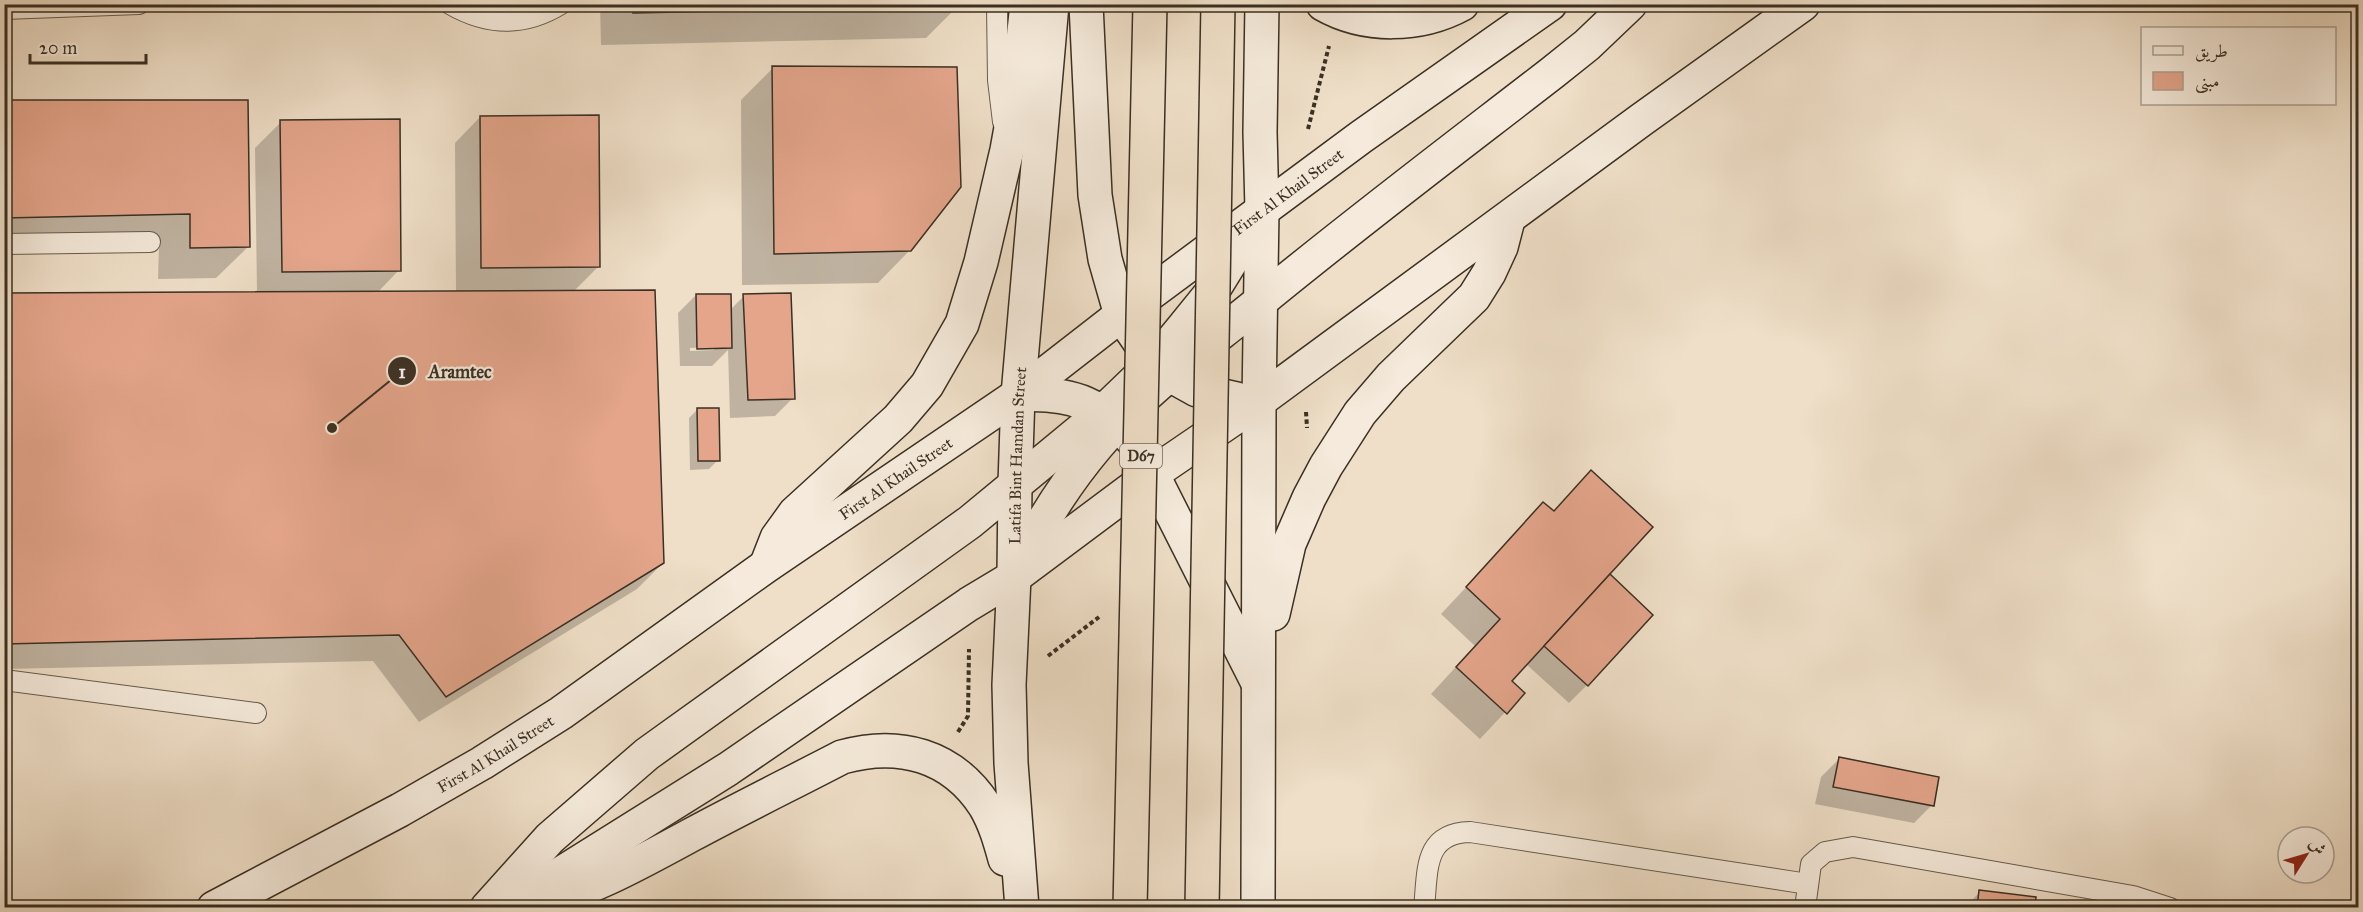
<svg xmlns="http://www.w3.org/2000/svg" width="2363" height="912" font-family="'IM FELL Great Primer',Amiri,serif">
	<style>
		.shadow { fill: #0003; fill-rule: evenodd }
		.building { fill: #e4a58b; stroke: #3a3023; stroke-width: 1.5 }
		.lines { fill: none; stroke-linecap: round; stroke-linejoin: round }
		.lane-casing { stroke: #675c4c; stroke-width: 22 }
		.secondary-casing { stroke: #3a3023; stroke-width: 36 }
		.path { stroke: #3a3023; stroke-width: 4; stroke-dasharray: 4.5 3; stroke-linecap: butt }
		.lane { stroke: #f5eadb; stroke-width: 20 }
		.secondary { stroke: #f5eadb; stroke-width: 33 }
		.primary-bridge-casing { stroke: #3a3023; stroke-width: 36; stroke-linecap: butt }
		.primary-bridge { stroke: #efdfc8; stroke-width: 33 }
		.labels { text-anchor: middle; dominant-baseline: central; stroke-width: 4.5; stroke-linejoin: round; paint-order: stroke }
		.shield { fill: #f5eadb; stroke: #72685a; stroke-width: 1.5 }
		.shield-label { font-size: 15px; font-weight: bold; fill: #3a3023 }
		.street-label { font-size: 16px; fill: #3a3023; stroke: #f5eadb }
		.leader { fill: none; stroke: #3a3023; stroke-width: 2 }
		.callout-dot { fill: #3a3023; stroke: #f5eadb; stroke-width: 2 }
		.mark-label { font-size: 18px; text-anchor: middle; font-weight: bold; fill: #fff }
		.callout-label { font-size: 18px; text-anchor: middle; font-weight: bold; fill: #3a3023; stroke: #f5eadb; stroke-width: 4.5; stroke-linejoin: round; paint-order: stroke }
	</style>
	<rect width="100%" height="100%" fill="#efdfc8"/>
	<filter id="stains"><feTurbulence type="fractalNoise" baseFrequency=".00333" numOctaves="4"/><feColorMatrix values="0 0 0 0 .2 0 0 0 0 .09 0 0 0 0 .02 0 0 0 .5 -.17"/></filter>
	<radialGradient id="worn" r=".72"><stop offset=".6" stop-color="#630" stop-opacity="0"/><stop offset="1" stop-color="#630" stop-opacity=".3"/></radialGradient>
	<g class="shadow">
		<path d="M600 4H958V6L926 38 601 45Z"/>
		<path d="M773 68 910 250 878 283 742 285 741 100Z"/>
		<path d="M4 101 249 246 216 278 158 279 159 245 4 249Z"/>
		<path d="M480 117 599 266 573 292 663 563 637 589 419 722 373 661 4 669V294L257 293 255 148 281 122 399 270 377 293H456L455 143Z"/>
		<path d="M696 295 730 310 744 296 793 398 775 416 730 418 728 350 712 366H680L678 313ZM714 347V350L690 351V348Z"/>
		<path d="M698 409 718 460 709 469 690 470 689 418Z"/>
		<path d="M1591 473 1603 580 1605 582 1587 685 1569 703 1526 664 1510 681 1523 693 1480 739 1431 694 1475 646 1441 614 1544 504 1553 512Z"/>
		<path d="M1839 759 1932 805 1914 823 1815 804 1821 777Z"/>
		<path d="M1980 892 2034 908H1964Z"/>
	</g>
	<g class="building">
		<path d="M632 4H960V6L633 13Z"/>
		<path d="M772 66 957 67 961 187 911 251 774 254Z"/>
		<path d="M4 100H248L250 247 190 248V214L4 218Z"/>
		<path d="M599 115 600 267 481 268 480 116Z"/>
		<path d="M400 119 401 271 282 272 280 120Z"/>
		<path d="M655 290 664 563 446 697 399 635 4 644V293Z"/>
		<path d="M791 293 795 399 748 400 743 294Z"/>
		<path d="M696 294H731L732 348 697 349Z"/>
		<path d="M697 408H719L720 461H698Z"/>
		<path d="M1591 470 1653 527 1512 681 1525 693 1507 714 1456 667 1500 619 1466 587 1543 502 1554 511Z"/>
		<path d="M1610 574 1653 615 1588 686 1544 646Z"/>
		<path d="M1839 757 1939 777 1934 806 1833 787Z"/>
		<path d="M1979 890 2036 897 2035 908H1977Z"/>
	</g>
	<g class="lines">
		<defs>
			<g id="lane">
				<path d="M450 4C488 26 524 27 561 4"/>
				<path d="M997 4 998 80 1003 122"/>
				<path d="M4 9 139 4"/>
				<path d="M4 244 150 242"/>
				<path d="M4 680 256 713"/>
				<path d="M1424 908C1428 871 1423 833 1470 832L1808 884"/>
				<path d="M1805 908 1811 864 1825 852 1853 847 2133 896 2170 908"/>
			</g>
			<g id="secondary">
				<path d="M1086 4 1095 195 1105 259 1121 315 1154 363 1170 375 1197 390 1237 399"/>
				<path d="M1323 4C1365 28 1420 27 1462 4"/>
				<path d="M1018 395C1075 392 1101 404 1138 446L1257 681"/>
				<path d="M768 561 777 538 795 513 898 419 927 385 962 324 981 262 1007 150 1017 95 1027 4"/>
				<path d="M1017 570C1049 505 1089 447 1143 398 1180 363 1222 333 1262 300 1357 222 1455 148 1552 73L1587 45 1630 4"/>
				<path d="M1273 614 1289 544 1309 498 1326 466 1360 413 1391 377 1474 297 1489 273 1501 247 1508 220"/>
				<path d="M536 904C592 890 641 862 691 835 741 808 792 783 842 757 899 741 952 755 985 806 995 823 1000 841 1005 859"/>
				<path id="s1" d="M214 908 400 810 482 763 561 713 766 566 1018 395 1121 315 1361 137 1550 4"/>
				<path d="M487 908 550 838 647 754 970 522 1103 412 1154 363 1182 329 1212 292 1254 224"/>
				<path d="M506 908 728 769 969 604 1014 577 1152 474 1259 401 1641 120 1803 4"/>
				<path id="s2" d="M1022 908 1011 763 1009 685 1014 577 1015 484 1018 395 1052 4"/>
				<path d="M1258 908 1259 401 1262 210 1260 132 1262 4"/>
			</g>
		</defs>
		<use href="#lane" class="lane-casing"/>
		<use href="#secondary" class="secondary-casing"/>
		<g class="path">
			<path d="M1308 129 1329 46"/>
			<path d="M1306 412 1307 428"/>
			<path d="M1048 656 1099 617"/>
			<path d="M958 732 968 716 969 649"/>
		</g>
		<use href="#lane" class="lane"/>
		<use href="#secondary" class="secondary"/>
		<defs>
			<g id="primary-bridge">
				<path d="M1130 908 1150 4"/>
				<path d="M1202 908 1218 4"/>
			</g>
		</defs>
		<use href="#primary-bridge" class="primary-bridge-casing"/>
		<use href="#primary-bridge" class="primary-bridge"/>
	</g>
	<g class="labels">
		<rect class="shield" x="1120" y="444" width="42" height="24" rx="4.5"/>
		<g class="shield-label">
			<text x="1141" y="456">D67</text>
		</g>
		<g class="street-label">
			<text stroke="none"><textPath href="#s1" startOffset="1293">First Al Khail Street</textPath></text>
			<text stroke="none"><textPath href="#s2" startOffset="453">Latifa Bint Hamdan Street</textPath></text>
			<text stroke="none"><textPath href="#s1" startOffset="807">First Al Khail Street</textPath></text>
			<text stroke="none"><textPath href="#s1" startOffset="321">First Al Khail Street</textPath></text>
		</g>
	</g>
	<path class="leader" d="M332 428L402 371"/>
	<g class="callout-dot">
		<circle cx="332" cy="428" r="6"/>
		<circle cx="402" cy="371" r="15"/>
	</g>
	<g class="mark-label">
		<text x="402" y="378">1</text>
	</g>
	<g class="callout-label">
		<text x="460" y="378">Aramtec</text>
	</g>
	<rect width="2363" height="912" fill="none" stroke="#efdfc8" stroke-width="24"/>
	<rect x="6" y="6" width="2351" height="900" fill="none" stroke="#3a3023" stroke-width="3"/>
	<rect x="12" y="12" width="2339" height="888" fill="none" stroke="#3a3023" stroke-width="1.5"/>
	<rect x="2141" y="27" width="195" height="78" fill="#f5eadb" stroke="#aaa091" stroke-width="1.5"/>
	<rect x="2153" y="46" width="30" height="9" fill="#f5eadb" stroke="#aaa091" stroke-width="1.5"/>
	<text x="2195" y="57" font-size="18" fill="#3a3023">طريق</text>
	<rect x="2153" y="72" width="30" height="18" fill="#e4a58b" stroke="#aaa091" stroke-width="1.5"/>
	<text x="2195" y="87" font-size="18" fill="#3a3023">مبنى</text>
	<g transform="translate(2306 855) rotate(53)"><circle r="28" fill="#f5eadb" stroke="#aaa091" stroke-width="1.5"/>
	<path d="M0-4.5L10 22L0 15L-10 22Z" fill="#8f2418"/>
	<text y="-9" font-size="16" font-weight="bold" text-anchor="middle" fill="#3a3023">ش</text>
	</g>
	<path d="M30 54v9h116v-9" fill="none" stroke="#3a3023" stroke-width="3"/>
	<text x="39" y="54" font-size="18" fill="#3a3023" stroke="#f5eadb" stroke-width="4.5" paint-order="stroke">20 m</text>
	<rect width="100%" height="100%" filter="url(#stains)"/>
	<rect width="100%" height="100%" fill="url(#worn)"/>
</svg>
